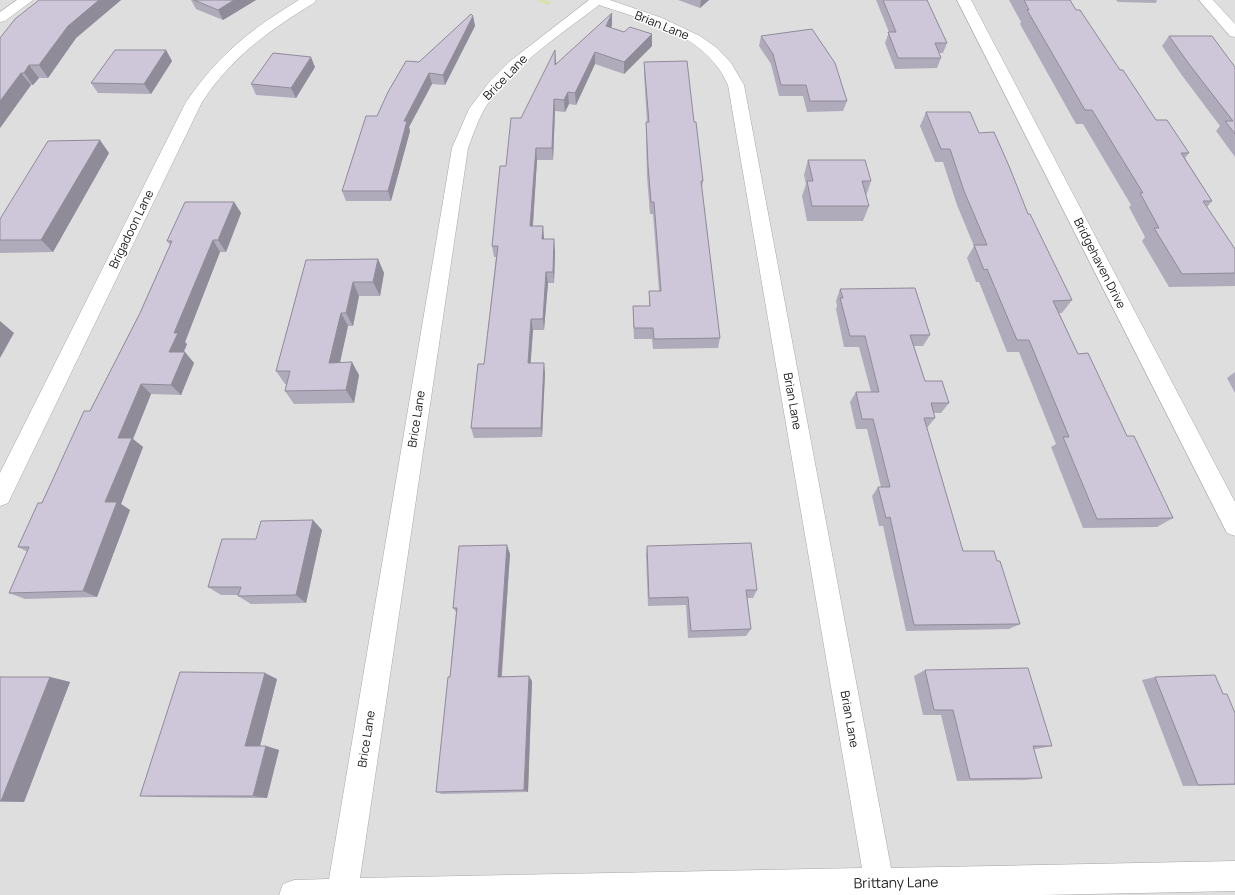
<svg xmlns="http://www.w3.org/2000/svg" width="1235" height="895" font-family="Manrope,sans-serif">
	<style>
		.residential { fill: #dededf }
		.lines { fill: none; stroke-linecap: round; stroke-linejoin: round }
		.stream { fill: #dbe1a6; fill-rule: evenodd }
		.minor-casing { stroke: #a8a8a8; stroke-width: 1 }
		.minor { fill: #fff; fill-rule: evenodd }
		.wall { fill: #b0abbb }
		.shaded-wall { fill: #908b98 }
		.building { fill: #cdc7d9; stroke: #908b98 }
		.labels { text-anchor: middle; dominant-baseline: central; stroke-width: 3; stroke-linejoin: round; paint-order: stroke }
		.street-label { font-size: 12px; fill: #212121; stroke: #fff }
		.near-street-label { font-size: 14px; fill: #212121; stroke: #fff }
	</style>
	<rect width="100%" height="100%" fill="#ede8f2"/>
	<rect class="residential" x="0" y="0" width="1235" height="895"/>
	<g class="lines">
		<path class="stream" d="M537 0H545L551 3 548 5Z"/>
		<defs>
			<g id="minor">
				<path d="M17 0H33L5 21 0 22V12Z"/>
				<path d="M299 0H316L314 3C268 31 232 57 202 102L8 503 0 506V473L186 102C219 54 251 29 299 0Z"/>
				<path d="M589 0H610L662 18 700 36 717 48 731 63 744 85 891 868 1235 861V891L1042 895H279L283 884 294 880 329 879 452 148 469 109 490 81 509 62ZM599 5C640 19 693 31 719 69 723 74 725 80 728 85L862 868 360 878 468 148C473 135 478 120 485 108 513 65 559 36 599 5Z"/>
				<path d="M957 0H971L1235 502V536L1227 533Z"/>
				<path d="M1199 0H1213L1235 24V37L1230 36Z"/>
			</g>
		</defs>
		<use href="#minor" class="minor-casing"/>
		<use href="#minor" class="minor"/>
	</g>
	<g class="wall">
		<path d="M39 0H121L76 38 48 78H39L33 85H31L0 128Z"/>
		<path d="M191 0H256L223 20 196 9Z"/>
		<path d="M678 0H709L700 8Z"/>
		<path d="M876 0H927L947 43 943 53H939L941 58 937 68 895 69 885 43 889 32Z"/>
		<path d="M1009 0H1070L1076 10 1156 120 1189 153 1185 158 1212 201 1207 207 1235 249V286L1169 287 1142 241 1145 237 1129 207 1131 205 1083 124H1076L1020 24 1021 22Z"/>
		<path d="M1116 0H1157L1156 3 1118 2Z"/>
		<path d="M473 16 475 26 445 85 432 84 409 127 410 131 391 201H346L342 191 377 116 419 62Z"/>
		<path d="M612 25 611 28 624 32 652 34V46L624 74 595 64 576 105 569 104 565 112 555 111 553 160H537L533 226 544 237V239L555 251 554 283H548L544 330H533L530 363 545 373 542 437 474 438 471 428 484 364 496 257H494L492 246 506 166 521 118 556 64Z"/>
		<path d="M761 36 847 101 843 111 807 112 803 96H779L771 64 759 46Z"/>
		<path d="M1169 36 1235 67V157L1216 131 1220 126 1181 74 1162 46Z"/>
		<path d="M166 50 172 61 151 94 98 93 91 83Z"/>
		<path d="M644 62 694 122 703 181 702 188 720 338 718 348 653 349 652 339H634L633 317V306H649V291H659L653 214H650L647 177 646 134V122H647L644 74Z"/>
		<path d="M315 67 296 98 256 95 251 84Z"/>
		<path d="M926 112 979 133 1028 214 1072 300 1062 313H1059L1078 354 1127 436 1173 518 1157 527 1083 528 1051 447 1056 444 1019 352H1007L979 282H976L967 258 974 246 957 205 943 162H935L920 126Z"/>
		<path d="M109 153 53 252 0 253V219Z"/>
		<path d="M808 160 871 181 866 196 869 206 863 221H807L802 196 806 184 804 175Z"/>
		<path d="M234 202 241 213 226 252H220L185 342 187 344 184 352 194 363 181 395 151 394 133 439 143 447 121 504 130 510 97 597 25 599 9 593 28 552 18 547 90 411 140 313 170 245 167 241Z"/>
		<path d="M378 259 384 273 380 296H359L353 326H348L340 362 359 375 354 403 294 404 285 391 286 384H285L276 371 306 260Z"/>
		<path d="M840 289 930 335 923 346H914L925 381 949 403 941 413H934L935 418 927 428 963 551 1020 624 1009 629 906 631 883 526H879L872 496 878 487H881L867 429H856L850 402 856 392H871L859 347H844L836 309 837 306 836 301Z"/>
		<path d="M1235 372V393L1227 378Z"/>
		<path d="M322 530 306 603 251 604 238 596 239 595H221L208 587 256 539Z"/>
		<path d="M647 546 757 590 753 598H747L751 629 746 636 688 638 686 605 648 606 646 555Z"/>
		<path d="M510 554 502 676 532 681 528 792 442 794 436 792 450 677 456 612 453 608Z"/>
		<path d="M925 670 1052 746 1036 749H1034L1042 778 1026 780 957 781 941 715H923L914 676Z"/>
		<path d="M0 677H50L70 682 24 802H0Z"/>
		<path d="M1155 677 1223 694 1235 713V785L1183 786 1142 680Z"/>
		<path d="M277 679 260 746H266L279 750 267 798 158 797 140 796Z"/>
	</g>
	<g class="shaded-wall">
		<path d="M99 0H121L76 38 48 78 39 65 68 26Z"/>
		<path d="M234 0H256L223 20 218 10Z"/>
		<path d="M701 0H709L700 8Z"/>
		<path d="M612 13V25L606 38V26Z"/>
		<path d="M473 16 475 26 445 85 443 75Z"/>
		<path d="M652 34V46L624 74V62Z"/>
		<path d="M166 50 172 61 151 94 144 84Z"/>
		<path d="M555 50 556 62V77L555 65Z"/>
		<path d="M595 52V64L576 105 575 93Z"/>
		<path d="M311 57 315 67 296 98 291 88Z"/>
		<path d="M29 65 39 78 33 85 24 73Z"/>
		<path d="M21 73 31 85 0 128V101Z"/>
		<path d="M429 73 432 84 409 127 410 131 391 201 388 191 404 121Z"/>
		<path d="M568 92 569 104 565 112 564 100Z"/>
		<path d="M554 99 555 111 553 160 552 148Z"/>
		<path d="M100 140 109 153 53 252 41 240Z"/>
		<path d="M536 148 537 160 532 237 530 226Z"/>
		<path d="M234 202 241 213 226 252 218 240Z"/>
		<path d="M543 226 544 237 543 251 542 239Z"/>
		<path d="M554 239 555 251 554 283 553 272Z"/>
		<path d="M213 240 220 252 185 342 187 344 179 362 169 352 174 333Z"/>
		<path d="M378 259 384 273 380 296 373 282Z"/>
		<path d="M546 272 548 283 544 330 543 319Z"/>
		<path d="M353 282 359 296 353 326 346 313Z"/>
		<path d="M341 313 348 326 337 376 329 363Z"/>
		<path d="M531 319 533 330 530 373 528 363Z"/>
		<path d="M0 321 14 333 0 358Z"/>
		<path d="M185 352 194 363 181 395 171 385Z"/>
		<path d="M352 362 359 375 354 403 346 390Z"/>
		<path d="M544 363 545 373 542 437 541 428Z"/>
		<path d="M141 384 151 394 133 439 143 447 121 504 130 510 97 597 83 591 105 502 118 438Z"/>
		<path d="M313 520 322 530 306 603 296 595Z"/>
		<path d="M507 545 510 554 501 681 498 677Z"/>
		<path d="M265 673 277 679 259 750 245 746Z"/>
		<path d="M529 676 532 681 528 792 524 790Z"/>
		<path d="M50 677 70 682 24 802 1 801Z"/>
		<path d="M266 746 279 750 267 798 253 796Z"/>
	</g>
	<g class="building">
		<path d="M39 0H99L68 26 39 65H29L24 73H21L0 101V38L15 19Z"/>
		<path d="M194 0H234L218 10Z"/>
		<path d="M883 0H927L947 43H935L941 58H898L888 32H896Z"/>
		<path d="M1024 0H1070L1076 10H1080L1120 70H1123L1156 120H1167L1189 153H1181L1212 201H1203L1235 249V273L1182 274 1154 228H1159L1140 193H1143L1092 110H1085L1027 10H1029Z"/>
		<path d="M612 13 606 26 624 32 630 27 652 34 624 62 595 52 575 93 568 92 564 100 554 99 552 148H536L530 226H543L542 239H554L553 272H546L543 319H531L528 363H544L541 428H471L478 364H484L498 246H492L500 166H506L511 118H521L555 50V65Z"/>
		<path d="M471 14 473 16 443 75 429 73 404 121H407L388 191H342L366 116H377L388 92 406 61 419 62Z"/>
		<path d="M812 29 835 63 847 101H810L806 85H781L773 54 761 36Z"/>
		<path d="M1169 36H1212L1235 67V134L1225 121H1233L1189 64Z"/>
		<path d="M115 50H166L144 84 91 83Z"/>
		<path d="M273 53 311 57 291 88 251 84Z"/>
		<path d="M687 61 694 122H696L703 181H701L720 338 654 339 653 328H634L633 306H650L649 291H661L654 202H651L648 165 646 122H649L644 62Z"/>
		<path d="M926 112H970L979 133 994 132 1009 166 1028 214H1030L1072 300 1053 301 1078 354 1088 353 1127 436H1134L1173 518 1097 519 1063 437H1069L1029 340H1017L987 269 984 270 974 245H987L964 191 950 149H941Z"/>
		<path d="M100 140 41 240H0V219L48 141Z"/>
		<path d="M808 160H865L871 181H862L869 206H812L807 181H813Z"/>
		<path d="M185 202H234L218 240H213L174 333H178L169 352H185L171 385 141 384 118 438H132L105 502H117L83 591 9 593 29 547H18L38 503H42L84 411H90L140 313 172 241H167Z"/>
		<path d="M378 259 373 282H353L346 313H341L329 363 352 362 346 390 285 391 290 371H276L306 260Z"/>
		<path d="M915 288 930 335H910L925 381H942L949 403H931L935 418H924L963 551H994L997 561H1000L1020 624 914 625 890 517 886 518 878 487H890L873 419H862L856 392H879L865 336H850L840 298H843L840 289Z"/>
		<path d="M313 520 296 595 238 596 241 587H208L222 539H256L261 521Z"/>
		<path d="M751 543 757 590H746L751 629 691 631 688 597 649 598 647 546Z"/>
		<path d="M507 545 498 677 529 676 524 790 436 792 448 677H450L457 608H453L459 546Z"/>
		<path d="M1028 668 1052 746H1033L1042 778 970 779 953 710H934L925 670Z"/>
		<path d="M180 672 265 673 245 746H266L253 796H140Z"/>
		<path d="M1215 675 1223 694H1227L1235 713V784L1198 785 1155 677Z"/>
		<path d="M0 677H50L1 801H0Z"/>
	</g>
	<g class="labels">
		<g class="street-label">
			<text transform="translate(662 25) rotate(22)">Brian Lane</text>
			<text transform="translate(505 77) rotate(-46)">Brice Lane</text>
			<text transform="translate(131 229) rotate(-64)">Brigadoon Lane</text>
			<text transform="translate(1100 263) rotate(63)">Bridgehaven Drive</text>
			<text transform="translate(793 401) rotate(80)">Brian Lane</text>
			<text transform="translate(416 419) rotate(-81)">Brice Lane</text>
			<text transform="translate(850 719) rotate(80)">Brian Lane</text>
			<text transform="translate(366 739) rotate(-81)">Brice Lane</text>
		</g>
		<g class="near-street-label">
			<text transform="translate(896 882) rotate(-1)">Brittany Lane</text>
		</g>
	</g>
</svg>
